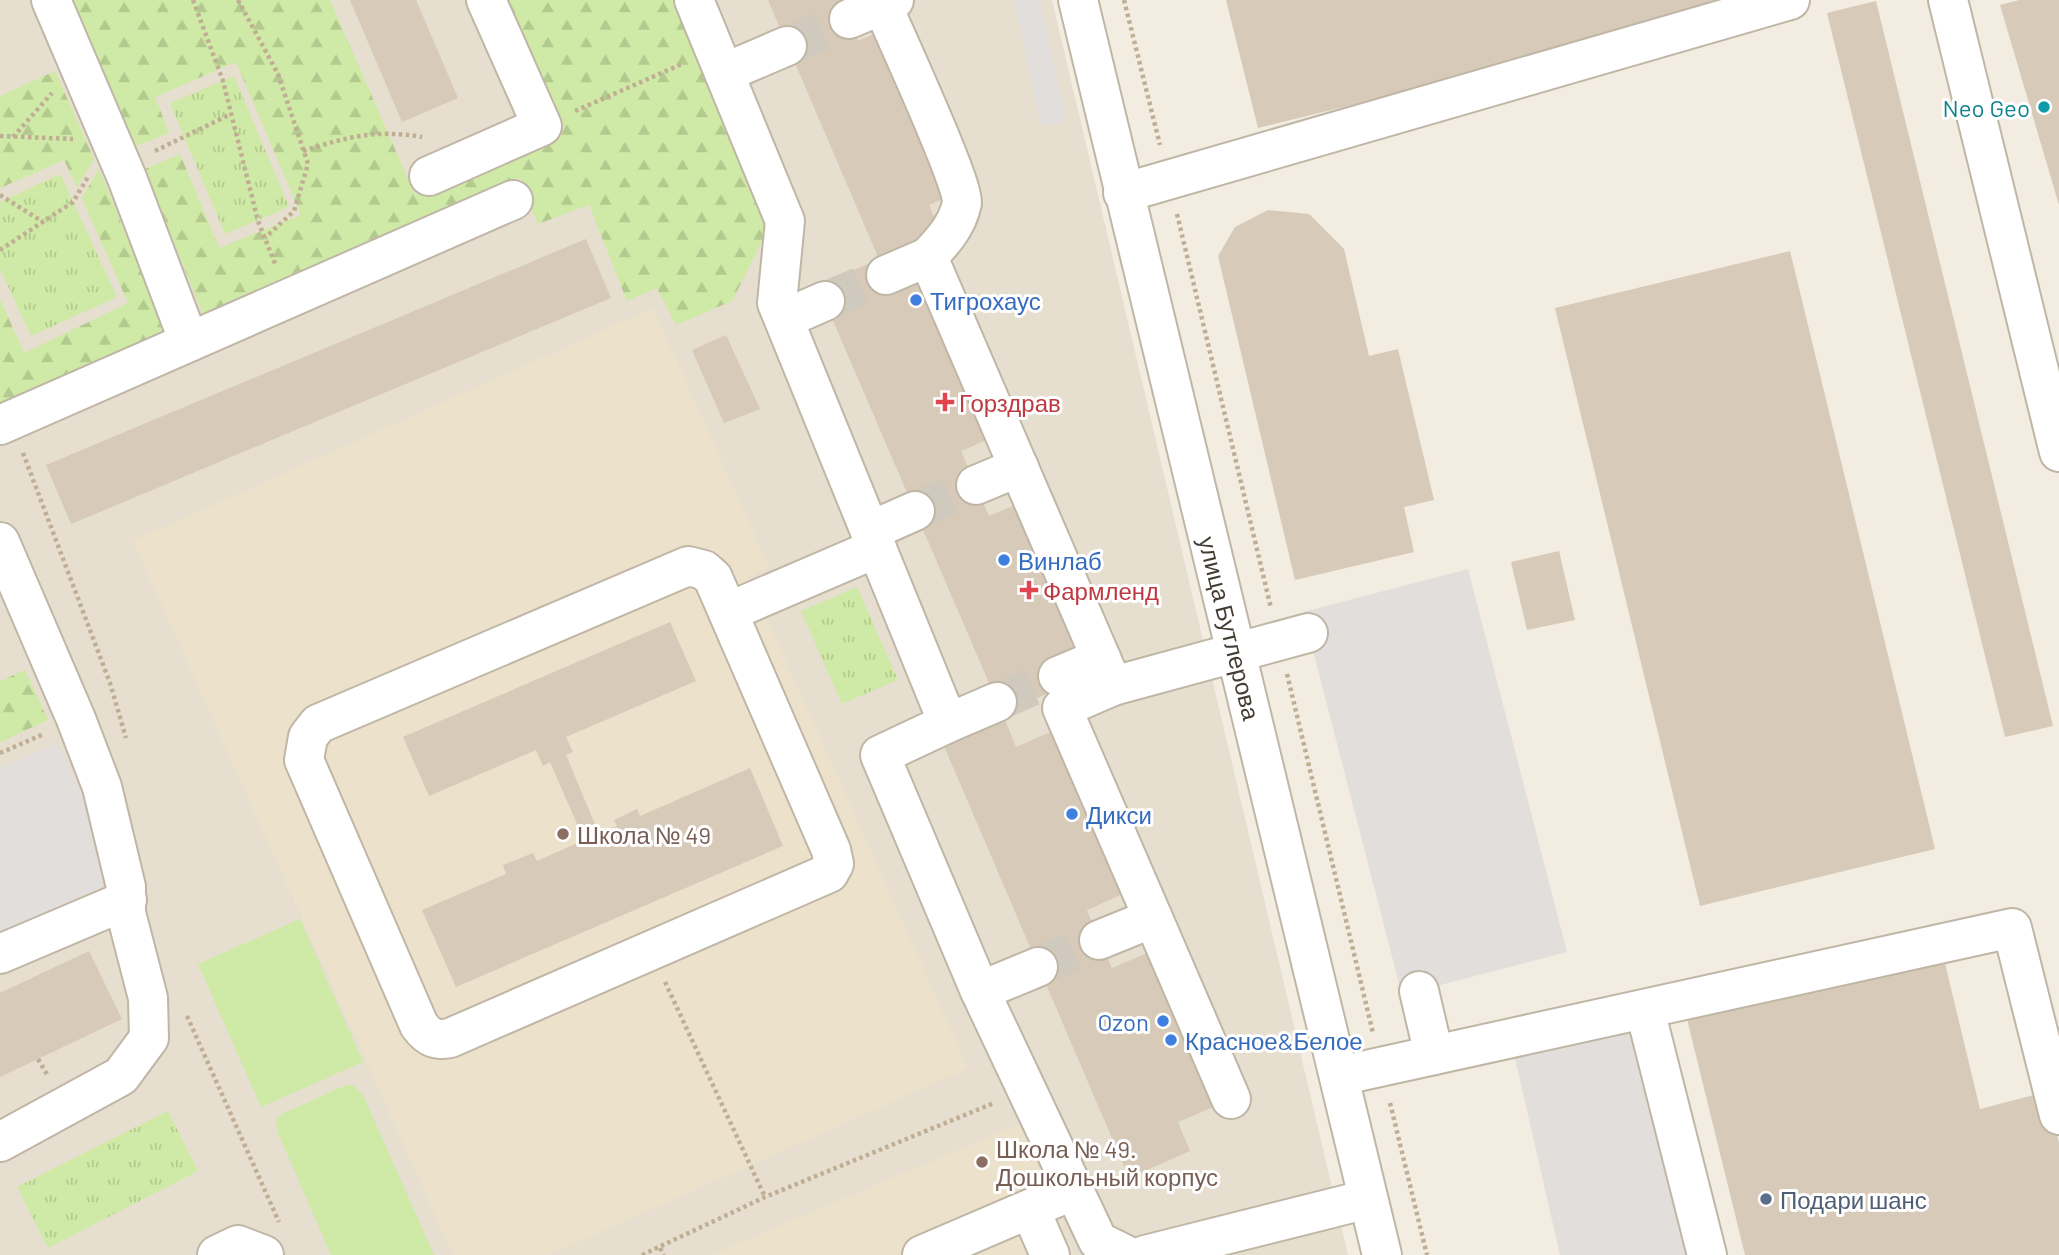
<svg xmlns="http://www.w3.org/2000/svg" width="2059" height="1255" font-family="Barlow,sans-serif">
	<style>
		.residential { fill: #e6decf }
		.education { fill: #ece1ca }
		.grass { fill: #cfeaa6 }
		.forest { fill: url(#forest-firs) }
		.park { fill: url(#park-tufts) }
		.parking { fill: #e2dedb }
		.building { fill: #d7cab9 }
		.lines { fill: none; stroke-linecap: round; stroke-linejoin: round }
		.minor-tunnel { stroke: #cfc9be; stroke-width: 38; stroke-dasharray: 38 19; stroke-linecap: butt }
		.minor-casing { stroke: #c0b6a6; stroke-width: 42 }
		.path { stroke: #c0ae94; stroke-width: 4.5; stroke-dasharray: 3.5 3.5; stroke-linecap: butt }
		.minor { stroke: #fff; stroke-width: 38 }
		.culture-dot { fill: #0f9aa8; stroke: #fff; stroke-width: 2.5 }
		.shop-dot { fill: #3f7fe0; stroke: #fff; stroke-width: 2.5 }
		.health-dot { fill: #e0444e; stroke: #fff; stroke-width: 2.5 }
		.education-dot { fill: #8d6e63; stroke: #fff; stroke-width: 2.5 }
		.service-dot { fill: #5c6f8a; stroke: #fff; stroke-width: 2.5 }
		.labels { text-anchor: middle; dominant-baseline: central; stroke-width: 6; stroke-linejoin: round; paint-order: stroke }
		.culture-label { font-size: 24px; fill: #0d838f; stroke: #fff; text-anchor: end }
		.shop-label { font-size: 24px; fill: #366cbe; stroke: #fff; text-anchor: start }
		.health-label { font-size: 24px; fill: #be3a42; stroke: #fff; text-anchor: start }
		.street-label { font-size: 24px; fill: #433c32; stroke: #fff }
		.education-label { font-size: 24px; fill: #785e54; stroke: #fff; text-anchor: start }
		.service-label { font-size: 24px; fill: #4e5e75; stroke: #fff; text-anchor: start }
	</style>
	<defs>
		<pattern id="forest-firs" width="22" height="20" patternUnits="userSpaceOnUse" patternTransform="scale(1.75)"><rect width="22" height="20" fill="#cfeaa6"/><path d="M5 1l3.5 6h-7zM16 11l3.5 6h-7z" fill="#b3ca8f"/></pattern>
		<pattern id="park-tufts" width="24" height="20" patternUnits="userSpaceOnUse" patternTransform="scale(1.75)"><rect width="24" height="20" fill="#cfeaa6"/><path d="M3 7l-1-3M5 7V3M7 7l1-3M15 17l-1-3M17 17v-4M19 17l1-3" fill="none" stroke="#b3ca8f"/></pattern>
	</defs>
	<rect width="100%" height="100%" fill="#f2ece1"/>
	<path class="residential" d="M0 0H1052L1348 1255H0Z"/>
	<g class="education">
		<path d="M653 308 769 567 748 577 968 1068 549 1255H453L133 541Z"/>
		<path d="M1019 1124 1075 1255H711Z"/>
	</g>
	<g class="grass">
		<path d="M300 919 363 1062 261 1107 198 964Z"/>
		<path d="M346 1085 354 1086 363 1095 434 1255H331L278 1133 276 1120 282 1114Z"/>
	</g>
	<g class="forest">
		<path d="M73 0H330L415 195 557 131 499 0H682L773 220 732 301 676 325 657 288 627 301 589 205 538 224 518 177 203 315 145 169 180 154 219 248 301 215 236 62 155 97 169 133 136 146Z"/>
		<path d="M55 71 94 159 77 187 64 160 0 188V96Z"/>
		<path d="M99 169 166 331 0 404V299L24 353 128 303 82 198Z"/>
		<path d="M25 670 48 720 0 742V681Z"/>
	</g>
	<g class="park">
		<path d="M234 76 289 207 225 234 170 103Z"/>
		<path d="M60 174 117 297 31 336 0 269V202Z"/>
		<path d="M857 587 898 680 842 704 801 611Z"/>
		<path d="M168 1111 198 1171 48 1248 17 1187Z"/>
	</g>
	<g class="parking">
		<path d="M1014 0H1040L1066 121 1041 126Z"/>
		<path d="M1468 569 1567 952 1402 995 1303 612Z"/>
		<path d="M58 743 119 879 0 932V768Z"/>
		<path d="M1640 1018 1698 1255H1560L1512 1045Z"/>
	</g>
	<g class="building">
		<path d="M350 0H416L458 98 402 122Z"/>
		<path d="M768 0H841L858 41 884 30 955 194 929 205 941 233 879 259Z"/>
		<path d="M1226 0H1713L1717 16 1258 128Z"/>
		<path d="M2019 0H2059V205L2000 5Z"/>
		<path d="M1876 1 2053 726 2005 737 1827 13Z"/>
		<path d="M1268 210 1309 214 1344 249 1369 356 1398 349 1434 500 1404 507 1414 552 1295 580 1218 256 1235 227Z"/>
		<path d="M586 239 611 298 71 524 46 465Z"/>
		<path d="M1790 251 1935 849 1700 906 1555 308Z"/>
		<path d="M879 259 925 276 994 437 961 451 989 516 1022 502 1086 653 1063 687 1002 713 1016 747 1055 730 1125 893 1087 910 1099 940 1112 968 1150 952 1216 1106 1178 1122 1190 1151 1129 1178 941 739 1002 713 818 286Z"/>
		<path d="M726 335 760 409 724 423 692 350Z"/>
		<path d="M1559 551 1575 620 1527 630 1511 562Z"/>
		<path d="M670 622 696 681 566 737 573 752 566 755 599 834 617 826 614 820 637 809 640 816 750 768 783 846 456 987 422 910 506 874 503 865 533 853 537 861 584 840 550 762 543 766 536 750 429 796 403 737Z"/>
		<path d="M89 951 122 1019 0 1077V993Z"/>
		<path d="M1943 955 1980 1109 2046 1092 2059 1143V1255H1745L1686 1015Z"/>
	</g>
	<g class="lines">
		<g class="minor-tunnel">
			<path d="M787 46 849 19"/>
			<path d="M825 301 886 275"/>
			<path d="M915 511 976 485"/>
			<path d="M997 702 1058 676"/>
			<path d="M1038 967 1099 940"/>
		</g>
		<defs>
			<g id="minor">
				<path d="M51 0 127 178 189 342"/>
				<path d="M694 0 785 221 777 303 948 723 880 755 980 991 1098 1241 1126 1255"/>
				<path d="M880 0C892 28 965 186 962 203 957 226 943 241 928 257L1113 686"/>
				<path d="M1078 0 1382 1255"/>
				<path d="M1948 0 2059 452"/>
				<path d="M849 19 894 0"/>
				<path d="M724 73 787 46"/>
				<path d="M429 176 542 126 486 0"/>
				<path d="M1123 193 1790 0"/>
				<path d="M886 275 928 257"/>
				<path d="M784 319 825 301"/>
				<path d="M0 425 513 200"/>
				<path d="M976 485 1019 467"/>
				<path d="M870 531 915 511"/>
				<path d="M0 542 76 719 102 787 126 887V913L148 998 149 1038 121 1076 0 1142"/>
				<path d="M688 566 704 570 713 578 831 850 834 864 829 873 450 1038C435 1041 428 1037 419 1025L304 760 308 737 318 724Z"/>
				<path d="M728 612 877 548"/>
				<path d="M1058 676 1101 658"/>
				<path d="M948 723 997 702"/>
				<path d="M1153 918 1231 1099"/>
				<path d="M1099 940 1153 918 1062 708 1113 686 1308 633"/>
				<path d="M0 954 127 900"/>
				<path d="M980 991 1038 967"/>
				<path d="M1419 991 1434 1055"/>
				<path d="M1645 1010 1707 1255"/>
				<path d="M1339 1076 2012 928 2059 1115"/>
				<path d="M1030 1209 1050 1255"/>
				<path d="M217 1255 238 1245 264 1255"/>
				<path d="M922 1255 1074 1190"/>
				<path d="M1145 1255 1368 1199"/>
			</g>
		</defs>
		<use href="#minor" class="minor-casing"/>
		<g class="path">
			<path d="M193 0 223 81 258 221 276 266"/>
			<path d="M238 0 278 74 308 164 294 211 265 238"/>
			<path d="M1124 0 1160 145"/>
			<path d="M575 111 682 64"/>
			<path d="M0 136 73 139"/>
			<path d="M13 137 52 93"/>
			<path d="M155 151 231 114"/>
			<path d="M303 151C347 137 376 129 422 137"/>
			<path d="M0 195 43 222"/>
			<path d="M1177 214 1271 608"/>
			<path d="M0 250 73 202 88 177"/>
			<path d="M23 453 110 683 126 738"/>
			<path d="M1287 674 1373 1033"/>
			<path d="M0 753 44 734"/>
			<path d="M665 982 765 1197"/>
			<path d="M187 1016 279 1222"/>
			<path d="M38 1059 48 1076"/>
			<path d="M1390 1103 1427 1255"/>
			<path d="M660 1248 664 1255"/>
			<path d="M642 1255 765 1197 994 1103"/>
		</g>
		<use href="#minor" class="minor"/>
	</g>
	<circle class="culture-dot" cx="2044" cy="107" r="7"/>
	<g class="shop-dot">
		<circle cx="916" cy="300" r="7"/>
		<circle cx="1004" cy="560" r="7"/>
		<circle cx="1072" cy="814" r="7"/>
		<circle cx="1163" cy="1021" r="7"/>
		<circle cx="1171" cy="1040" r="7"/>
	</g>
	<g class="health-dot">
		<path d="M941.5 391.5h7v7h7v7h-7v7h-7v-7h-7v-7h7z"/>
		<path d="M1025.5 579.5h7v7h7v7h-7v7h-7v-7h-7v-7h7z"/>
	</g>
	<g class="education-dot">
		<circle cx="563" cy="834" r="7"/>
		<circle cx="982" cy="1162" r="7"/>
	</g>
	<circle class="service-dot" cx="1766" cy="1199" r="7"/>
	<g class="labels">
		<g class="culture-label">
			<text x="2030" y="107">Neo Geo</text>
		</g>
		<g class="shop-label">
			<text x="930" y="300">Тигрохаус</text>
			<text x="1018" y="560">Винлаб</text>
			<text x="1086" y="814">Дикси</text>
			<text x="1149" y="1021" text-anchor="end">Ozon</text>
			<text x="1185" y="1040">Красное&amp;Белое</text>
		</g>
		<g class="health-label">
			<text x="959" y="402">Горздрав</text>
			<text x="1043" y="590">Фармленд</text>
		</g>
		<g class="street-label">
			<text transform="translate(1230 628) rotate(76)">улица Бутлерова</text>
		</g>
		<g class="education-label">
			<text x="577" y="834">Школа № 49</text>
			<text x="996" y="1148">Школа № 49.<tspan x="996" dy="28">Дошкольный корпус</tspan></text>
		</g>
		<g class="service-label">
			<text x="1780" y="1199">Подари шанс</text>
		</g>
	</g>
</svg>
